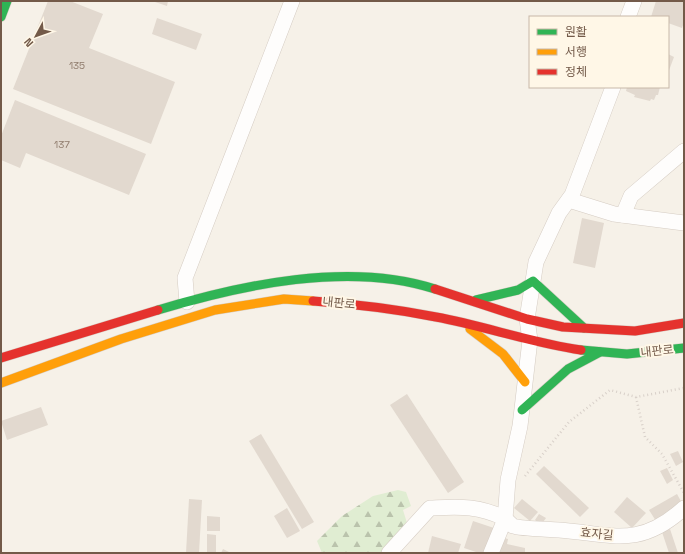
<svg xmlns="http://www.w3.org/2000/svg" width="685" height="554" font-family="'Space Grotesk','Noto Sans KR',sans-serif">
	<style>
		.forest { fill: url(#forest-firs) }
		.building { fill: #e2d9cf }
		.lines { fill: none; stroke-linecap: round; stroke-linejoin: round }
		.street-casing { stroke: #d5ccc3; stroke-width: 16 }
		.fast-casing { stroke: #d7cdc4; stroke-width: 10 }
		.slow-casing { stroke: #d7cdc4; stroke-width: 10 }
		.jam-casing { stroke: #d7cdc4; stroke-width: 10 }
		.path { stroke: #d8d0c9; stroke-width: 2.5; stroke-dasharray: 1 3; stroke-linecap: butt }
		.street { stroke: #fefdfc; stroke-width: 15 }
		.fast { stroke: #30b455; stroke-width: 9 }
		.slow { stroke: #ff9f0a; stroke-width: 9 }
		.jam { stroke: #e5322d; stroke-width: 9 }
		.labels { text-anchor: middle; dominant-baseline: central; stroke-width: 4; stroke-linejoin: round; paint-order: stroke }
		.number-label { font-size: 10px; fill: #907c6d }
		.street-label { font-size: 12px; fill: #735a49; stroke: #fff7e7 }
	</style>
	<defs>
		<pattern id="forest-firs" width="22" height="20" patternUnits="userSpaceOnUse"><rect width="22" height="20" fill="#e0edd2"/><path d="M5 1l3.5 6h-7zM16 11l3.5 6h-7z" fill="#bac3ac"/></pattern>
	</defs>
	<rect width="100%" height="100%" fill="#f6f1e8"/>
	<path class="forest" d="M398 490 406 492 411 506 403 510 407 523 381 552 322 553 317 541 342 516 373 496Z"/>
	<g class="building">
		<path d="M48 1H70L103 14 89 48 175 82 151 144 13 89Z"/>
		<path d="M152 1H168L167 6Z"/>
		<path d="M656 1H684V22L682 28 668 23V17H651Z"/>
		<path d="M157 18 202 34 196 50 152 34Z"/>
		<path d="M668 54 674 57 668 73Z"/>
		<path d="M627 87H660L658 95H656L654 100 651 99 650 101 634 97 635 95 626 91Z"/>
		<path d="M15 100 146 154 129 195 26 153 20 168 1 160V136Z"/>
		<path d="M582 218 604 223 595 268 573 263Z"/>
		<path d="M407 394 464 482 448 493 390 405Z"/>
		<path d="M41 407 48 425 7 440 1 421Z"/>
		<path d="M261 434 314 522 302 529 249 441Z"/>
		<path d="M678 451 683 462 676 466 670 454Z"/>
		<path d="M544 466 589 508 580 517 536 474Z"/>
		<path d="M667 468 673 480 667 484 660 471Z"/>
		<path d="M677 494 683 505 656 521 649 510Z"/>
		<path d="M627 497 646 513 632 528 614 512Z"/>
		<path d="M189 499 202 500 199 553H186Z"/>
		<path d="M522 499 538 512 530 521 514 508Z"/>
		<path d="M287 508 300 531 287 538 274 516Z"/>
		<path d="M539 514 546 518 541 525 535 520Z"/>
		<path d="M207 516 220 517V531H207Z"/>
		<path d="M473 521 494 528 486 553H479L464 548Z"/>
		<path d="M670 529 678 553H669L662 532Z"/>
		<path d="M207 534 216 535V553H207Z"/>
		<path d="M432 536 461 544 458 553H428Z"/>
		<path d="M499 537 508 539 507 544 525 548V553H496Z"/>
		<path d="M223 549 231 553H221Z"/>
	</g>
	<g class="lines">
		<defs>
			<g id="street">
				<path d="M628 17 634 1"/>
				<path d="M569 200 614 214 684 223"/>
				<path d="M623 215 631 196 684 151"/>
				<path d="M187 302 185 278 292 1"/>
				<path d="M389 553 430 508C458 507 477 505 504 518 507 520 510 524 513 526 522 529 548 529 559 530 612 534 639 549 684 508"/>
				<path d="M491 553 505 519 508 480 520 426 530 340 527 319 536 262 559 213 572 195 613 87"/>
			</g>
			<g id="fast">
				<path d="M1 17 7 1"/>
				<path d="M476 300 518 290 533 281 584 328"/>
				<path d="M158 310C241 285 349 261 435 289"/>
				<path d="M581 350 627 354 684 348"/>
				<path d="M522 410 568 369 600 352"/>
			</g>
			<g id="slow">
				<path d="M470 329 503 354 525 382"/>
				<path d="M1 383 121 339 215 310 284 299 313 301"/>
			</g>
			<g id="jam">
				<path d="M435 289 527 319 563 327 635 331 684 323"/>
				<path d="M313 301C354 304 396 309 436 317 485 326 532 343 581 350"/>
				<path d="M1 358 158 310"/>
			</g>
		</defs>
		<use href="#street" class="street-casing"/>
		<use href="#fast" class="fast-casing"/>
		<use href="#slow" class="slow-casing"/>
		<use href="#jam" class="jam-casing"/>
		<g class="path">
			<path d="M636 397 645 437 662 454 684 493"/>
			<path d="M525 476 569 422 610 390 636 397 684 388"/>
		</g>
		<use href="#street" class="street"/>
		<use href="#fast" class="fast"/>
		<use href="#slow" class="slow"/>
		<use href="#jam" class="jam"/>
	</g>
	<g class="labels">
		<g class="number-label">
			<text x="77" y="65">135</text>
			<text x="62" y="144">137</text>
		</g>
		<g class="street-label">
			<text transform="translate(339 303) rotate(6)">내판로</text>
			<text transform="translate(657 351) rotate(-6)">내판로</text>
			<text transform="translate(597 534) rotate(6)">효자길</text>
		</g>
	</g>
	<rect width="685" height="554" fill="none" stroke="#735a49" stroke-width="4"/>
	<rect x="529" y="16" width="140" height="72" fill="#fff7e7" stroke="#c7b8a8"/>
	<rect x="537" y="29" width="20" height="6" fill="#30b455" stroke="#c7b8a8"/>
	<text x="565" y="36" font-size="12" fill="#735a49">원활</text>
	<rect x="537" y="49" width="20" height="6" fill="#ff9f0a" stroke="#c7b8a8"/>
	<text x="565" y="56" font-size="12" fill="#735a49">서행</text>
	<rect x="537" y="69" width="20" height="6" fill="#e5322d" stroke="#c7b8a8"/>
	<text x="565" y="76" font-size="12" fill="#735a49">정체</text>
	<g transform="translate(36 36) rotate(229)" stroke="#fff7e7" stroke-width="3" paint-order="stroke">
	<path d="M0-3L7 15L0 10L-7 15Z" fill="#735a49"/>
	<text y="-6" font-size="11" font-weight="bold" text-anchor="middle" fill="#735a49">N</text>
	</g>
</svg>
